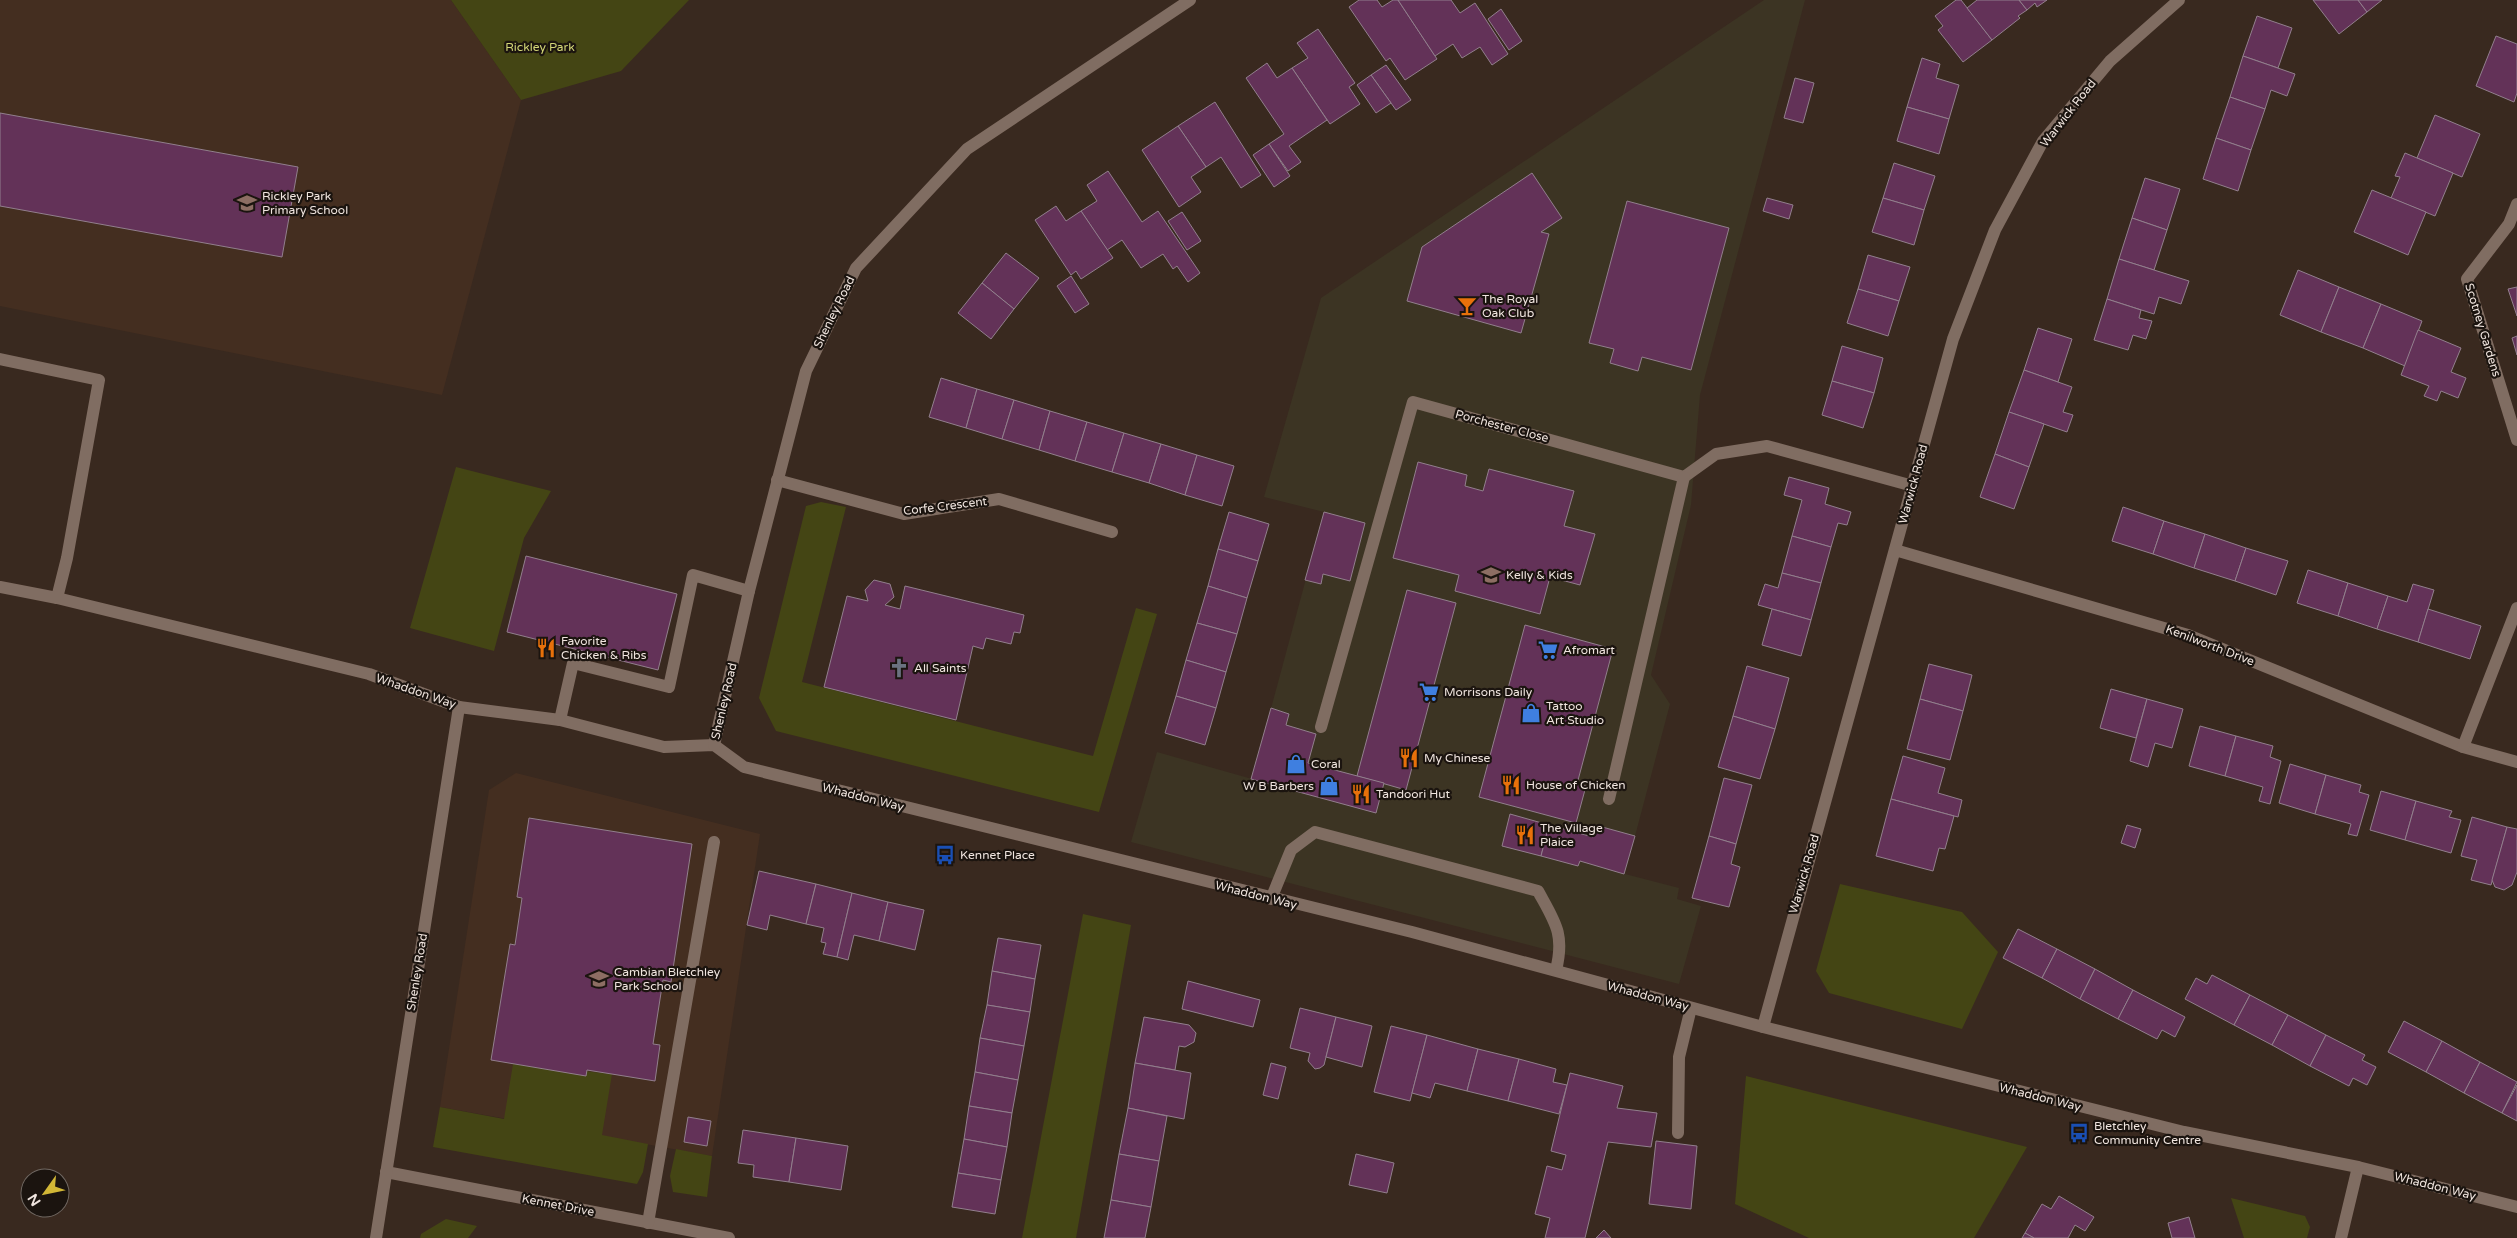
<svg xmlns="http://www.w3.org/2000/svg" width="2517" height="1238" font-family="'Varela Round',sans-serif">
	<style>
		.commercial { fill: #3c3423 }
		.built { fill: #442e20 }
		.green { fill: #444514 }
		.building { fill: #633258; stroke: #927f8d }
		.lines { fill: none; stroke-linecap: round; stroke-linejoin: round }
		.minor { stroke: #806d62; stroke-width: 12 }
		.labels { text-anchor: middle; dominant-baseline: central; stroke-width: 4.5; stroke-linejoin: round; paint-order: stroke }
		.park-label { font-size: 12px; fill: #d3d677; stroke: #1b140f }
		.street-label { font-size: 12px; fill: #f0e5df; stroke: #1b140f }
		.poi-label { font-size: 12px; fill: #f0e5df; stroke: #1b140f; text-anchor: start }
	</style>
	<rect width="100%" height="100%" fill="#39291f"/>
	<path class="commercial" d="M1764 0H1805L1700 395 1691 505 1651 675 1670 704 1625 874 1679 888 1677 899 1701 906 1679 984 1131 842 1157 752 1252 779 1324 512 1264 497 1321 298Z"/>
	<g class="built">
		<path d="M0 0H451L521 100 442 395 0 306Z"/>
		<path d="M516 773 760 834 712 1156 440 1107 489 790Z"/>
	</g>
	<g class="green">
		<path d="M451 0H689L621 71 521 100Z"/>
		<path d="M456 467 551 491 524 538 494 651 410 628Z"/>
		<path d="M821 502 846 507 802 682 1093 756 1136 608 1157 614 1099 812 776 731 759 698 806 506Z"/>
		<path d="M1840 884 1962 912 1998 952 1962 1029 1829 993 1816 971Z"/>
		<path d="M1083 914 1131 925 1076 1238H1022Z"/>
		<path d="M513 1064 612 1074 602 1135 648 1144 643 1172 637 1184 433 1147 440 1107 504 1119Z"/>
		<path d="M1746 1076 2027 1147 1974 1238H1809L1735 1204Z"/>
		<path d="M676 1149 712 1156 707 1197 673 1192 670 1176Z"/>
		<path d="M2231 1198 2305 1216 2310 1227 2307 1238H2244Z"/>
		<path d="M446 1219 477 1226 468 1238H420L421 1234Z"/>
	</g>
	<g class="building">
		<path d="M1359 0H1377L1382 7 1393 0H1398L1437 59 1405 80 1390 58 1386 61 1349 7Z"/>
		<path d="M1398 0H1451L1460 13 1475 3 1508 54 1492 65 1480 47 1462 58 1453 44 1435 56Z"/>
		<path d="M1956 0H1961L1992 40 1963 62 1938 30 1943 26 1935 16Z"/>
		<path d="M1977 0H2019L2027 10 2018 16 2020 18 1992 40 1967 8Z"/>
		<path d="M2019 0H2047L2037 7 2035 3 2027 10Z"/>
		<path d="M2313 0H2358L2367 12 2339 34Z"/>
		<path d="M2358 0H2382L2367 12Z"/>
		<path d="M1501 9 1522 41 1509 50 1488 19Z"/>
		<path d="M2257 16 2292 28 2278 68 2243 56Z"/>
		<path d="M1318 29 1355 83 1349 87 1360 104 1330 124 1292 68 1308 58 1297 43Z"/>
		<path d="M2496 36 2517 44V93L2514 102 2476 86Z"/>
		<path d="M2243 56 2295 74 2287 96 2271 90 2265 109 2230 97Z"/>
		<path d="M1922 58 1940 64 1936 78 1959 85 1949 119 1907 107Z"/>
		<path d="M1267 63 1277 78 1292 68 1327 120 1289 146 1301 162 1288 171 1269 144 1284 134 1246 78Z"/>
		<path d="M1386 65 1411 100 1396 110 1371 75Z"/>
		<path d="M1371 75 1391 103 1376 113 1357 85Z"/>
		<path d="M1795 78 1814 83 1803 123 1784 118Z"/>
		<path d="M2230 97 2265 109 2251 150 2216 138Z"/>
		<path d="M1215 102 1261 175 1241 188 1221 157 1206 167 1178 126Z"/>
		<path d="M1907 107 1949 119 1939 154 1897 141Z"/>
		<path d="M0 113 298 167 282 257 0 206Z"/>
		<path d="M2435 115 2480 134 2462 177 2417 158Z"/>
		<path d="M1178 126 1206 167 1191 177 1201 192 1179 207 1142 150Z"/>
		<path d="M2216 138 2251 150 2238 191 2203 179Z"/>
		<path d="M1269 144 1290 176 1274 187 1253 155Z"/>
		<path d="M2405 153 2453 173 2435 216 2391 198 2400 177 2395 176Z"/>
		<path d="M1894 163 1935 176 1924 210 1883 198Z"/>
		<path d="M1108 171 1142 222 1158 211 1200 273 1188 282 1177 266 1173 269 1163 254 1141 268 1122 240 1107 250 1081 211 1097 201 1087 185Z"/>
		<path d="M1532 173 1562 218 1541 232 1549 234 1521 333 1407 301 1422 247Z"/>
		<path d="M2145 178 2180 189 2167 230 2132 218Z"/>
		<path d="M2372 190 2426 212 2408 255 2354 232Z"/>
		<path d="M1767 198 1793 205 1789 219 1763 211Z"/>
		<path d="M1883 198 1924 210 1914 245 1872 232Z"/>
		<path d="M1627 201 1729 228 1691 370 1642 357 1638 371 1610 363 1614 349 1589 343Z"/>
		<path d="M1056 206 1066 221 1081 211 1113 258 1081 279 1076 271 1071 275 1035 220Z"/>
		<path d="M1182 212 1201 241 1187 250 1168 221Z"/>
		<path d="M2132 218 2167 230 2154 270 2119 259Z"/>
		<path d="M1006 253 1039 278 1014 309 982 283Z"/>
		<path d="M1868 255 1910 267 1899 301 1858 289Z"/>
		<path d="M2119 259 2189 281 2181 304 2159 297 2154 314 2107 299Z"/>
		<path d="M2298 270 2339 287 2321 332 2280 315Z"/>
		<path d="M1071 276 1089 304 1075 313 1057 286Z"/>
		<path d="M982 283 1014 309 991 339 958 313Z"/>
		<path d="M2339 287 2381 304 2363 348 2321 332Z"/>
		<path d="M2517 287V316L2508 289Z"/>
		<path d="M1858 289 1899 301 1888 336 1847 323Z"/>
		<path d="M2107 299 2141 310 2139 318 2152 321 2146 339 2133 335 2128 350 2094 340Z"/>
		<path d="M2381 304 2422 321 2405 366 2363 348Z"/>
		<path d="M2038 328 2072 339 2058 382 2024 370Z"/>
		<path d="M2418 330 2461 348 2451 372 2466 378 2458 398 2441 391 2437 401 2424 396 2429 386 2401 375Z"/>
		<path d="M2517 336V355L2512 338Z"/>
		<path d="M1842 346 1883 358 1874 393 1832 381Z"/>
		<path d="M2024 370 2072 387 2063 412 2073 415 2067 432 2009 412Z"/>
		<path d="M941 378 977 389 966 428 929 417Z"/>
		<path d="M1832 381 1874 393 1863 428 1822 415Z"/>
		<path d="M977 389 1014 400 1002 439 966 428Z"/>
		<path d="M1014 400 1050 411 1039 450 1002 439Z"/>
		<path d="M1050 411 1087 422 1075 461 1039 450Z"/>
		<path d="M2009 412 2044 424 2029 467 1995 454Z"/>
		<path d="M1087 422 1124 433 1112 472 1075 461Z"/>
		<path d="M1124 433 1161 444 1149 483 1112 472Z"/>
		<path d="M1161 444 1197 455 1185 495 1149 483Z"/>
		<path d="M1995 454 2029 467 2014 509 1980 497Z"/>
		<path d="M1197 455 1234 466 1222 506 1185 495Z"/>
		<path d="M1418 462 1467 475 1465 486 1483 491 1489 469 1574 491 1564 526 1595 534 1580 585 1550 577 1540 614 1455 591 1459 575 1393 558Z"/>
		<path d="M1789 477 1829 488 1825 504 1851 512 1847 525 1838 523 1831 547 1792 536 1802 500 1784 495Z"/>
		<path d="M2123 507 2164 521 2153 554 2112 541Z"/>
		<path d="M1229 512 1269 524 1258 561 1218 549Z"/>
		<path d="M1324 512 1365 523 1350 581 1323 574 1321 584 1305 580Z"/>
		<path d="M2164 521 2205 534 2194 568 2153 554Z"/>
		<path d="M2205 534 2246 548 2235 581 2194 568Z"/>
		<path d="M1792 536 1831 547 1821 583 1782 573Z"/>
		<path d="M2246 548 2288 561 2276 595 2235 581Z"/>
		<path d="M1218 549 1258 561 1247 598 1208 586Z"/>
		<path d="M526 556 677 594 658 670 507 632Z"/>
		<path d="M2308 570 2348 583 2338 616 2297 603Z"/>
		<path d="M1782 573 1821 583 1811 620 1758 605 1765 584 1778 588Z"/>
		<path d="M874 580 890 584 894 597 885 605 900 609 905 586 1024 615 1020 633 1014 632 1011 644 986 638 983 649 973 646 956 720 824 687 847 596 868 601 865 590Z"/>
		<path d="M2348 583 2388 596 2377 629 2338 616Z"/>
		<path d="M2413 584 2434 590 2418 642 2377 629 2388 596 2407 602Z"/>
		<path d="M1208 586 1247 598 1237 634 1197 623Z"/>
		<path d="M1407 590 1456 603 1406 790 1357 776Z"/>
		<path d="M1772 609 1811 620 1801 656 1762 645Z"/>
		<path d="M2428 609 2481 626 2470 659 2418 642Z"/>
		<path d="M1197 623 1237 634 1226 672 1186 660Z"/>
		<path d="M1525 625 1613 649 1577 784 1586 786 1576 823 1479 797Z"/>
		<path d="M1186 660 1226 672 1216 708 1176 696Z"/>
		<path d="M1929 664 1972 675 1963 711 1920 699Z"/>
		<path d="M1747 666 1789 678 1775 729 1733 716Z"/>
		<path d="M2111 689 2147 699 2136 738 2100 728Z"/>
		<path d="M1176 696 1216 708 1205 745 1165 733Z"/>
		<path d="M1920 699 1963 711 1950 760 1907 749Z"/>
		<path d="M2147 699 2183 709 2172 748 2155 743 2148 767 2130 761Z"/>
		<path d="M1271 708 1289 714 1286 725 1316 734 1308 763 1384 783 1376 813 1251 779Z"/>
		<path d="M1733 716 1775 729 1760 779 1718 767Z"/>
		<path d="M2200 726 2236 736 2225 776 2189 766Z"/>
		<path d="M2236 736 2273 746 2270 757 2281 761 2270 804 2259 801 2263 787 2225 776Z"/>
		<path d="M1903 756 1945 768 1938 793 1962 800 1958 817 1891 799Z"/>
		<path d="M2290 764 2326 775 2315 814 2279 803Z"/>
		<path d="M2326 775 2361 785 2359 792 2369 795 2357 836 2348 834 2351 824 2315 814Z"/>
		<path d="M1724 778 1752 785 1736 844 1709 836Z"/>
		<path d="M2381 791 2416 801 2405 840 2370 830Z"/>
		<path d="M1891 799 1954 816 1945 849 1939 848 1933 871 1876 856Z"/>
		<path d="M2416 801 2452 811 2449 817 2461 820 2451 853 2405 840Z"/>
		<path d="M1510 814 1549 825 1541 856 1502 846Z"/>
		<path d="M2472 817 2507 827 2491 885 2471 880 2477 860 2461 856Z"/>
		<path d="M529 818 692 844 671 982 663 980 653 1044 660 1045 655 1081 587 1070 586 1076 491 1060 510 944 515 945 522 898 517 897Z"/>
		<path d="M1549 825 1593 837 1595 825 1635 836 1624 874 1580 861 1578 866 1541 856Z"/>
		<path d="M2127 825 2141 829 2135 848 2121 843Z"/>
		<path d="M2507 827 2517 829V872L2512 885 2504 890 2495 887 2492 880Z"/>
		<path d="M1709 836 1736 844 1731 864 1740 867 1729 907 1692 898Z"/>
		<path d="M759 871 816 884 806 924 770 915 767 930 747 925Z"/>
		<path d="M816 884 852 893 837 957 823 954 826 943 821 942 824 928 806 924Z"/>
		<path d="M852 893 888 902 879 941 854 935 848 960 837 957Z"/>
		<path d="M888 902 924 910 915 950 879 941Z"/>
		<path d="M2018 929 2057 949 2042 978 2003 958Z"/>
		<path d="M998 938 1041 945 1035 979 992 971Z"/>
		<path d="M2057 949 2095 969 2080 999 2042 978Z"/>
		<path d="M2095 969 2133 990 2118 1019 2080 999Z"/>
		<path d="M992 971 1035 979 1030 1012 987 1005Z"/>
		<path d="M2212 975 2250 995 2234 1025 2185 999 2196 978 2207 984Z"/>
		<path d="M1188 981 1260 1000 1253 1027 1182 1009Z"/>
		<path d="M2133 990 2185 1017 2175 1037 2162 1030 2157 1039 2118 1019Z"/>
		<path d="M2250 995 2288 1015 2272 1045 2234 1025Z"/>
		<path d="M987 1005 1030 1012 1024 1046 980 1038Z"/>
		<path d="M1300 1008 1336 1017 1324 1065 1320 1068 1315 1069 1308 1061 1310 1053 1290 1048Z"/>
		<path d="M2288 1015 2326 1035 2310 1066 2272 1045Z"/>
		<path d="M1144 1017 1189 1025 1196 1033 1194 1042 1185 1047 1179 1046 1175 1070 1135 1063Z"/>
		<path d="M1336 1017 1372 1026 1362 1067 1326 1057Z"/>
		<path d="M2404 1021 2442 1041 2426 1072 2388 1052Z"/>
		<path d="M1391 1026 1427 1035 1410 1101 1374 1092Z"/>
		<path d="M1427 1035 1478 1049 1467 1091 1435 1083 1430 1098 1412 1093Z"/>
		<path d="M2326 1035 2365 1055 2362 1060 2376 1067 2367 1085 2353 1078 2349 1086 2310 1066Z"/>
		<path d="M980 1038 1024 1046 1018 1080 975 1072Z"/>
		<path d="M2442 1041 2480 1062 2464 1093 2426 1072Z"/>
		<path d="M1478 1049 1519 1059 1508 1101 1467 1091Z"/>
		<path d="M1519 1059 1556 1069 1553 1082 1567 1085 1559 1114 1508 1101Z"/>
		<path d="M2480 1062 2517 1082 2502 1113 2464 1093Z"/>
		<path d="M1135 1063 1191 1073 1184 1119 1128 1108Z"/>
		<path d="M1271 1063 1286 1067 1278 1099 1263 1095Z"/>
		<path d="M975 1072 1018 1080 1012 1113 969 1106Z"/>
		<path d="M1570 1073 1623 1086 1617 1108 1657 1113 1651 1147 1608 1142 1585 1238H1545L1550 1218 1535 1214 1547 1166 1562 1170 1566 1155 1551 1151Z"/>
		<path d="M2517 1085V1121L2502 1113Z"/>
		<path d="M969 1106 1012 1113 1007 1147 964 1139Z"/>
		<path d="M1128 1108 1167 1116 1159 1161 1119 1154Z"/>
		<path d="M688 1117 711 1121 707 1146 684 1142Z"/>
		<path d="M743 1130 796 1138 789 1182 753 1177 754 1165 738 1163Z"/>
		<path d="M796 1138 848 1146 841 1190 789 1182Z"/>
		<path d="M964 1139 1007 1147 1001 1180 958 1173Z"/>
		<path d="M1656 1141 1697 1146 1691 1209 1649 1204Z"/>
		<path d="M1119 1154 1159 1161 1151 1207 1111 1200Z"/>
		<path d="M1356 1154 1394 1163 1387 1193 1349 1185Z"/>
		<path d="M958 1173 1001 1180 995 1214 952 1207Z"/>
		<path d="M2059 1196 2094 1217 2085 1231 2075 1225 2068 1238H2034L2025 1233 2042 1204 2051 1209Z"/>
		<path d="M1111 1200 1151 1207 1145 1238H1104Z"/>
		<path d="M2189 1217 2195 1238H2172L2168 1223Z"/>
		<path d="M1604 1230 1611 1238H1596Z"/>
		<path d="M2025 1233 2034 1238H2022Z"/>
	</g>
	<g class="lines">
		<g class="minor">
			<path d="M2517 204 2509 224 2467 279 2517 440"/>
			<path d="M0 359 99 380 67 558 57 598"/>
			<path d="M777 480 904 514 999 499 1112 532"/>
			<path d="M1895 550 2188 635 2463 747 2517 762"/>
			<path d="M0 587 57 598 369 674 459 707 560 720 664 747 714 745 744 767 1412 932 1763 1027 2184 1132 2358 1167 2517 1207"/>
			<path d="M560 720 573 663 669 687 693 575 749 591"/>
			<path d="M1321 727 1413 402 1684 477 1716 454 1767 446 1913 486"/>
			<path d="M714 745 749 591 806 371 856 268 967 149 1190 0"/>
			<path d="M2463 747 2517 608"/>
			<path d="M1609 799 1684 477"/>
			<path d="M1271 899 1291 850 1315 832 1538 891C1555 922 1565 934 1556 970"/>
			<path d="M1763 1027 1953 339 1995 230 2043 141 2110 61 2179 0"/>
			<path d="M1678 1133 1679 1057 1691 1008"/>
			<path d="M386 1172 729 1238"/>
			<path d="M648 1223 714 842"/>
			<path d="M376 1238 459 707"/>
			<path d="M2341 1238 2358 1167"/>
		</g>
	</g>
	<defs>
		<symbol id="school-bare" viewBox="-9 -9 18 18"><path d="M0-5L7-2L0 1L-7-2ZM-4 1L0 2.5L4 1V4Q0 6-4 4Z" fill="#8d6e63" stroke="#1b140f" stroke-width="2.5" paint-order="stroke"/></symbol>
		<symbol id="bar-bare" viewBox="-9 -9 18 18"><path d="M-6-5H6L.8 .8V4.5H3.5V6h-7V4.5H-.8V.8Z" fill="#e8710a" stroke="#1b140f" stroke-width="2.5" paint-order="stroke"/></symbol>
		<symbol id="restaurant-bare" viewBox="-9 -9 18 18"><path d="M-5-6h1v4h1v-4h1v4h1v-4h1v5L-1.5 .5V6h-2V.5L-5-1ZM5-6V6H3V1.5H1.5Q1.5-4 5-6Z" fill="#e8710a" stroke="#1b140f" stroke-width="2.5" paint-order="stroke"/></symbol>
		<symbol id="supermarket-bare" viewBox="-9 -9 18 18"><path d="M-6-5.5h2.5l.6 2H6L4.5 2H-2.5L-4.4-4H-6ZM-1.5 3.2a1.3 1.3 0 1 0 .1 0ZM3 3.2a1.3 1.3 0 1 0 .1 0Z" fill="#3f7fe0" stroke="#1b140f" stroke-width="2.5" paint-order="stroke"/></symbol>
		<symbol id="church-bare" viewBox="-9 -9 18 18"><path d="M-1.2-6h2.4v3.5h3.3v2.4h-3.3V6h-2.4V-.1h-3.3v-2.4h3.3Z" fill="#6b7280" stroke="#1b140f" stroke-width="2.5" paint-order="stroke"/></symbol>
		<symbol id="shop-bare" viewBox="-9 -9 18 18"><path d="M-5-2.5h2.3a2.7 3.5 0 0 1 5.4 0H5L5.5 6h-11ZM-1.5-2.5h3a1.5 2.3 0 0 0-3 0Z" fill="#3f7fe0" stroke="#1b140f" stroke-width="2.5" paint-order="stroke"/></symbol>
		<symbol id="bus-bare" viewBox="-9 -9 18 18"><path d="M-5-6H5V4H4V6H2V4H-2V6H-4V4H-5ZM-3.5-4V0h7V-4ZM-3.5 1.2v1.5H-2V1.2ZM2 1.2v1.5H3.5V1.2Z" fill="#1a4fb4" stroke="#1b140f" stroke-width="2.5" paint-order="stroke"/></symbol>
	</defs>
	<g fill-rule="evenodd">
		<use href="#school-bare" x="233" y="189" width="28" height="28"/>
		<use href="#bar-bare" x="1453" y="292" width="28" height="28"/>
		<use href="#school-bare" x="1477" y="561" width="28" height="28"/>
		<use href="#restaurant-bare" x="532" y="634" width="28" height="28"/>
		<use href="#supermarket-bare" x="1534" y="636" width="28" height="28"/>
		<use href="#church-bare" x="885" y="654" width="28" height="28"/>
		<use href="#supermarket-bare" x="1415" y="678" width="28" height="28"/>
		<use href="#shop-bare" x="1517" y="699" width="28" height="28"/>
		<use href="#restaurant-bare" x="1395" y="744" width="28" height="28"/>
		<use href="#shop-bare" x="1282" y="750" width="28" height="28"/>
		<use href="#restaurant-bare" x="1497" y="771" width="28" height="28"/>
		<use href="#shop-bare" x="1315" y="772" width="28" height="28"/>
		<use href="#restaurant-bare" x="1347" y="780" width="28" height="28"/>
		<use href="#restaurant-bare" x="1511" y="821" width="28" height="28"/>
		<use href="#bus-bare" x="931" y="841" width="28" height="28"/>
		<use href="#school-bare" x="585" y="965" width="28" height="28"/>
		<use href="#bus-bare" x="2065" y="1119" width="28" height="28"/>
	</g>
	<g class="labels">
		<g class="park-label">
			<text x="540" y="47">Rickley Park</text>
		</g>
		<g class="street-label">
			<text transform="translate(2068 113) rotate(-52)">Warwick Road</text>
			<text transform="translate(834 312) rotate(-64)">Shenley Road</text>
			<text transform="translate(2483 330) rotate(73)">Scotney Gardens</text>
			<text transform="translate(1502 426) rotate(15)">Porchester Close</text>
			<text transform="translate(1913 484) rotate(-75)">Warwick Road</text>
			<text transform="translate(945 506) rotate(-7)">Corfe Crescent</text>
			<text transform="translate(2210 645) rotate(21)">Kenilworth Drive</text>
			<text transform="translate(416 691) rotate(19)">Whaddon Way</text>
			<text transform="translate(724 701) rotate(-77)">Shenley Road</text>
			<text transform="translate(863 797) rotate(14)">Whaddon Way</text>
			<text transform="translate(1804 874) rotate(-74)">Warwick Road</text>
			<text transform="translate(1256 895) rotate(14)">Whaddon Way</text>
			<text transform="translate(417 972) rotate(-81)">Shenley Road</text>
			<text transform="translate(1648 996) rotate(15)">Whaddon Way</text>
			<text transform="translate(2040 1097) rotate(14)">Whaddon Way</text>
			<text transform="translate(2435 1186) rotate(14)">Whaddon Way</text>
			<text transform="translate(558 1205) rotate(11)">Kennet Drive</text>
		</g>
		<g class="poi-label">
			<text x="262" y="196">Rickley Park<tspan x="262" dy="14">Primary School</tspan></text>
			<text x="1482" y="299">The Royal<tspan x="1482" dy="14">Oak Club</tspan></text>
			<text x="1506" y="575">Kelly &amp; Kids</text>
			<text x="561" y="641">Favorite<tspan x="561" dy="14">Chicken &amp; Ribs</tspan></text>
			<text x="1563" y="650">Afromart</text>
			<text x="914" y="668">All Saints</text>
			<text x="1444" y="692">Morrisons Daily</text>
			<text x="1546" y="706">Tattoo<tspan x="1546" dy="14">Art Studio</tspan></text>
			<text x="1424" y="758">My Chinese</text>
			<text x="1311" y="764">Coral</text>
			<text x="1526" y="785">House of Chicken</text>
			<text x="1314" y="786" text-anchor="end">W B Barbers</text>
			<text x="1376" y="794">Tandoori Hut</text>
			<text x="1540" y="828">The Village<tspan x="1540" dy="14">Plaice</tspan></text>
			<text x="960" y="855">Kennet Place</text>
			<text x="614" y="972">Cambian Bletchley<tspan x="614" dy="14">Park School</tspan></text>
			<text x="2094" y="1126">Bletchley<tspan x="2094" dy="14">Community Centre</tspan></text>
		</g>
	</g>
	<g transform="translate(45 1193) rotate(237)"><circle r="24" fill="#1b140f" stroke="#706862"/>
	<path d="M0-4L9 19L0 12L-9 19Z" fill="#d2b736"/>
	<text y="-8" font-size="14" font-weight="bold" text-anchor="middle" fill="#f0e5df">N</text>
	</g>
</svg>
